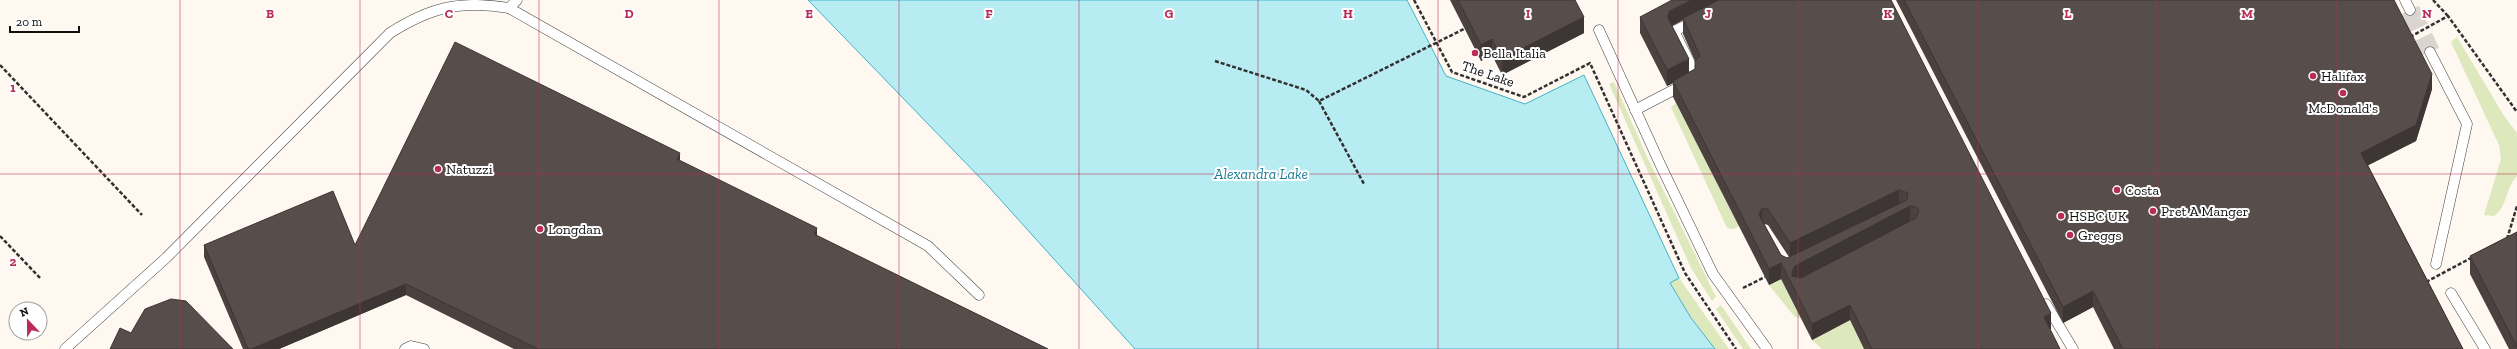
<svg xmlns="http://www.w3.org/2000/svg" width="2517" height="349" font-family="'Zilla Slab',serif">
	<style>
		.green { fill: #dde8bc }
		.water { fill: #b8ecf3; stroke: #42b3c7 }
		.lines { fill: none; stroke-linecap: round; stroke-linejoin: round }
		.street-tunnel { stroke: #dad5cf; stroke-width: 20; stroke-dasharray: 20 10; stroke-linecap: butt }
		.lane-casing { stroke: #424242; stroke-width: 11 }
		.path { stroke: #313131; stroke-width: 2.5; stroke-dasharray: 4 2; stroke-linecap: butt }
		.lane { stroke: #fff; stroke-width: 10 }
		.path-bridge { stroke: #313131; stroke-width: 2.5; stroke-dasharray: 4 2; stroke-linecap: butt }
		.wall { fill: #4b4240; fill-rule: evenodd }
		.shaded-wall { fill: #3d3634 }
		.building { fill: #574d4b; stroke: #3d3634; fill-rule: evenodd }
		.grid { fill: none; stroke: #b92c56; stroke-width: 1; stroke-opacity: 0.55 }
		.poi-dot { fill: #b92c56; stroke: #fff; stroke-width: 1.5 }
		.labels { text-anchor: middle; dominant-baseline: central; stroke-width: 4; stroke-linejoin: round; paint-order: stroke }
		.poi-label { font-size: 14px; fill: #0f0f0f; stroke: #fff; text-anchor: start }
		.street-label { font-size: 14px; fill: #0f0f0f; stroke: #fff }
		.water-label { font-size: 15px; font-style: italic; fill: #1c7d94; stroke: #fff }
		.grid-label { font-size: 13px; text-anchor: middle; font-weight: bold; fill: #b92c56; stroke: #fff; stroke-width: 4; stroke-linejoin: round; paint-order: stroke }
	</style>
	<rect width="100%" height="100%" fill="#fef8f1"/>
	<g class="green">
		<path d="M2457 37 2504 116 2517 133V176C2505 188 2508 206 2494 216L2484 215 2501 159 2499 145 2451 42Z"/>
		<path d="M1614 82 1648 159 1716 297 1712 301 1691 268 1609 84Z"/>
		<path d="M1676 103 1739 226 1734 229 1727 228 1671 107Z"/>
		<path d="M1679 278 1729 349H1715L1691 318 1670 283Z"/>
		<path d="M1781 279 1802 319 1794 316 1769 285Z"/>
		<path d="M1721 305 1751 349H1743L1716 309Z"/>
		<path d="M1850 320 1864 349H1822L1812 340Z"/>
	</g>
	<path class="water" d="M808 0H1407L1446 76 1525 104 1584 75 1679 278 1670 283 1691 318 1715 349H1135L989 187Z"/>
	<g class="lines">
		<path class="street-tunnel" d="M2410 10 2430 52"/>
		<defs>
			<g id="lane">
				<path d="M2405 0 2410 10"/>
				<path d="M509 8 517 0"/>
				<path d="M1599 30 1661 166 1713 274 1767 349"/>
				<path d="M2430 52 2467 124 2436 264"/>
				<path d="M1694 71 1674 31 1695 21"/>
				<path d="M1635 110 1685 84"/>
				<path d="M2451 293 2485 349"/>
				<path d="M2046 304 2073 349"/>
				<path d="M65 349 166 258 390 33C431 7 460 0 509 8L928 246 979 295"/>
				<path d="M405 349 411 346 424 349"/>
			</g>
		</defs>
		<use href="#lane" class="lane-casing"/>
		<g class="path">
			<path d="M1414 0 1452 72 1524 97 1590 63 1685 273 1736 349"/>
			<path d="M2433 0 2448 16"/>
			<path d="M2410 37 2448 16 2517 112"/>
			<path d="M1215 61 1306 90 1319 101 1466 28"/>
			<path d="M0 65 142 215"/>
			<path d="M1319 101 1364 184"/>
			<path d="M0 236 41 279"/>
			<path d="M2507 239 2517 206"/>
			<path d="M1743 288 1765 277"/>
		</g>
		<use href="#lane" class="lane"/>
		<path class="path-bridge" d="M2426 282 2471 258"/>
	</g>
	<g class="wall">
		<path d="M1450 0H1575L1584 33 1502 75 1492 55 1481 61Z"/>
		<path d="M1891 0 2051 329H2050L2060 349H1864L1850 320 1812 340 1781 279 1769 285 1673 97V83L1667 86 1640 33V17ZM1683 20V34L1695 61V69L1689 73 1672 26ZM1764 224 1768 225 1789 257 1787 258 1781 255Z"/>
		<path d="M1896 0H2394L2432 89 2416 141 2368 165 2463 349H2114L2093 307 2063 323Z"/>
		<path d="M680 161 817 236 1048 349H514L406 295 279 349H243L204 257V245H355Z"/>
		<path d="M2517 232V349H2509L2470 274V256Z"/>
	</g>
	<g class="shaded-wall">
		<path d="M1691 0H1722L1683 18V20L1669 27 1668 18 1669 11Z"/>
		<path d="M1584 17V33L1502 75V59Z"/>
		<path d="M1492 39V55L1481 61V45Z"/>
		<path d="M1689 59V75L1673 81V83L1667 86V70Z"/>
		<path d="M2432 74V89L2416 141 2361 169V153Z"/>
		<path d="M680 153V165L677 159Z"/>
		<path d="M1899 190V206L1790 259V243Z"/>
		<path d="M1910 206V222L1792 286V272L1795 266Z"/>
		<path d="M1762 208V224L1759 215Z"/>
		<path d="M817 228V240L814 234Z"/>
		<path d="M1781 263V279L1769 285V269Z"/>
		<path d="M406 284V295L279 349H251Z"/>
		<path d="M2093 291V307L2063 323V307Z"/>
		<path d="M1850 305V320L1812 340V324Z"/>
		<path d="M2051 313V329L2044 333V317Z"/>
	</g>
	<g class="building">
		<path d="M1458 0H1575L1584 17 1502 59 1492 39 1481 45Z"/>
		<path d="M1672 0H1691L1669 11 1668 18 1689 59 1667 70 1640 17Z"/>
		<path d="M1719 0H1891L2051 313 2044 317 2060 349H1872L1850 305 1812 324 1781 263 1769 269 1673 81 1695 69V61L1700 56 1683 18ZM1899 190 1908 193 1907 200 1787 258 1781 255 1759 215 1762 208 1768 209 1790 243ZM1910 206 1916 207 1919 210 1916 218 1801 278 1792 276V272L1795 266Z"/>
		<path d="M1904 0H2394L2432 74 2416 125 2361 153 2463 349H2123L2093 291 2063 307Z"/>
		<path d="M455 42 680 153 677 159 817 228 814 234 1048 349H538L406 284 251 349H248L204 245 333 191 355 245Z"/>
		<path d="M2517 232V347L2470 256Z"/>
		<path d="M171 299 186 301 233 349H110L120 328 131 333 145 309Z"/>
	</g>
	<path class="grid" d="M180 0V349M360 0V349M539 0V349M719 0V349M899 0V349M1079 0V349M1258 0V349M1438 0V349M1618 0V349M1798 0V349M1978 0V349M2157 0V349M2337 0V349M0 174H2517"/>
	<g class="poi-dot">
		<circle cx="1475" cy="53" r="4"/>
		<circle cx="2313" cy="76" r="4"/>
		<circle cx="2343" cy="93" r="4"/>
		<circle cx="438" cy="169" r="4"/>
		<circle cx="2117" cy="190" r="4"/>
		<circle cx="2153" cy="211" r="4"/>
		<circle cx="2061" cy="216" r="4"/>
		<circle cx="540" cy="229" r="4"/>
		<circle cx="2070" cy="235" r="4"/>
	</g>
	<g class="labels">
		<g class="poi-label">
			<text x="1483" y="53">Bella Italia</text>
			<text x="2321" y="76">Halifax</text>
			<text x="2343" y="108" text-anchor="middle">McDonald's</text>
			<text x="446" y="169">Natuzzi</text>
			<text x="2125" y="190">Costa</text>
			<text x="2161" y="211">Pret A Manger</text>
			<text x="2069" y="216">HSBC UK</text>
			<text x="548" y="229">Longdan</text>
			<text x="2078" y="235">Greggs</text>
		</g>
		<g class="street-label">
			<text transform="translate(1488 74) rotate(19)">The Lake</text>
		</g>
		<g class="water-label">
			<text x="1261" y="174">Alexandra Lake</text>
		</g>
	</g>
	<g class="grid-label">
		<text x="270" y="18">B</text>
		<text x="449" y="18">C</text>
		<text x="629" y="18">D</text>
		<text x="809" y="18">E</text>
		<text x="989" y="18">F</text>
		<text x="1169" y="18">G</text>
		<text x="1348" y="18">H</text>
		<text x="1528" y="18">I</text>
		<text x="1708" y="18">J</text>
		<text x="1888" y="18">K</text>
		<text x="2068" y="18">L</text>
		<text x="2247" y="18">M</text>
		<text x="2427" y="18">N</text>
		<text x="13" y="92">1</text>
		<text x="13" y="266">2</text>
	</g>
	<g transform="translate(28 321) rotate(338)"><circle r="19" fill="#ffffff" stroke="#9f9f9f"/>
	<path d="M0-3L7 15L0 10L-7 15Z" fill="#b92c56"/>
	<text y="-6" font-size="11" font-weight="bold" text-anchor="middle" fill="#0f0f0f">N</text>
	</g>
	<path d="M10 26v6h69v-6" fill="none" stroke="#0f0f0f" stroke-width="2"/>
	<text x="16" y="26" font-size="12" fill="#0f0f0f" stroke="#ffffff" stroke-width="3" paint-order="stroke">20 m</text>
</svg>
